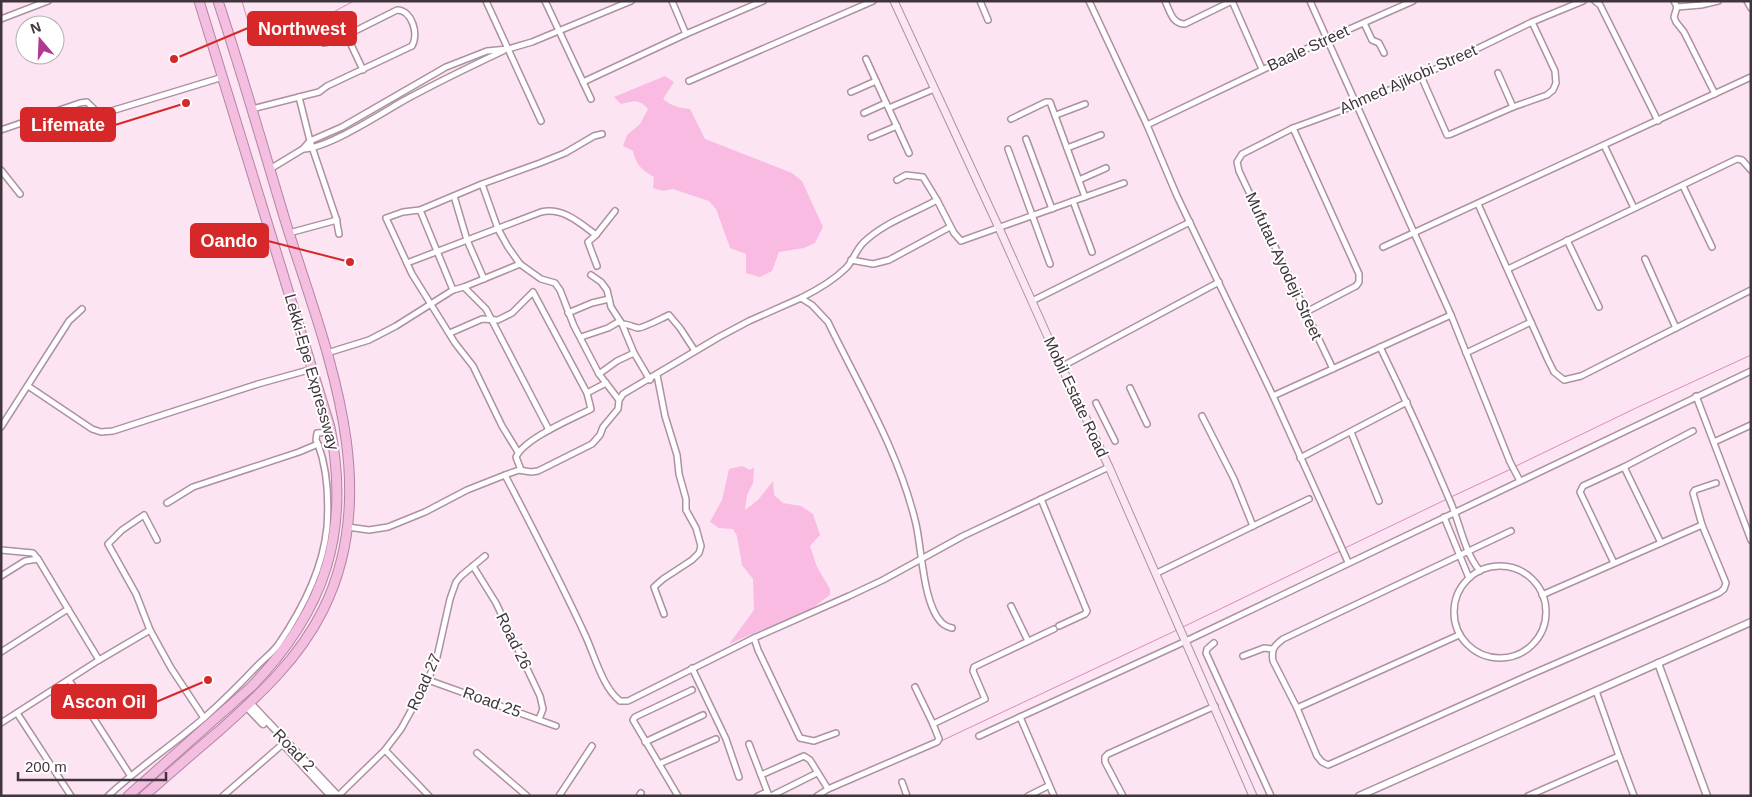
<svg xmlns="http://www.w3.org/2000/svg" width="1752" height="797" font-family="Arial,sans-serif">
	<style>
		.green { fill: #f9bbe2 }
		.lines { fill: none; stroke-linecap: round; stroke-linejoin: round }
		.stream { stroke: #db8bbf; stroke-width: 1 }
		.minor-casing { stroke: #ad91a2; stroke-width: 8 }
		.tertiary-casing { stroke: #ad91a2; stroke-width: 9 }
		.secondary-casing { stroke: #ad91a2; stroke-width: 9 }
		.trunk-casing { stroke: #b384a2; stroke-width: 11 }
		.minor { stroke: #fff; stroke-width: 5 }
		.tertiary { stroke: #fff; stroke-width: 6 }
		.secondary { stroke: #fbe7f3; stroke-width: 7 }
		.trunk { stroke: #f4bee0; stroke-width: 9 }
		.labels { text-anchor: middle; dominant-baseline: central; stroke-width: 4; stroke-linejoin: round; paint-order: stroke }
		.street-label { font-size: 16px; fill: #41353d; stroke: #fff }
		.leader { fill: none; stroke: #d62828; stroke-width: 2 }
		.callout-dot { fill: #d62828; stroke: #fff; stroke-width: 2 }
		.callout { fill: #d62828; stroke: #d62828; stroke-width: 2 }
		.callout-label { font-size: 18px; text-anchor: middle; font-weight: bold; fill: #fff }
	</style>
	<rect width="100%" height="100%" fill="#fde4f3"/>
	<g class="green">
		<path d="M665 76 674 82 663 99C672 106 679 108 690 109L705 139 792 173 802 181 823 227 815 243 804 248 779 252 772 271 760 277 746 273V254L730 248 716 209 709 201 673 189 663 191 653 188 654 177C642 170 636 165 633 151L623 146 627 135 640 124 648 109C640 99 632 101 621 104L614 97Z"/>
		<path d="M742 466 750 470 754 467 753 483 747 495 745 510 758 500 773 481 774 495 783 503 801 506 813 514 820 535 810 546 817 567 830 589V595L811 609 729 644 754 610 753 579 742 565 737 536 733 529 719 528 710 522 722 500 729 469Z"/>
	</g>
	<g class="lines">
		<g class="stream">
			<path d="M242 1C246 14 249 32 261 39 275 46 338 9 354 1"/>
			<path d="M1514 467 1636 408 1751 355"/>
			<path d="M1451 497 1511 469"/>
			<path d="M1345 548 1447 499"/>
			<path d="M1183 627 1342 550"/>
			<path d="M939 742 1177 630"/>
			<path d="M825 794 853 781"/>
		</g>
		<defs>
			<g id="minor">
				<path d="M486 1 541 121"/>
				<path d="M545 1 591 99"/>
				<path d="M672 1 686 34"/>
				<path d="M980 1 988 20"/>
				<path d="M1089 1 1147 125 1177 196 1273 396 1348 562"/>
				<path d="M1165 1C1170 11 1172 24 1185 24L1232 1"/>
				<path d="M1232 1 1262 69"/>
				<path d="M1310 1 1451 315 1510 462 1520 481"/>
				<path d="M1595 1 1600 5 1658 121"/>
				<path d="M1674 1 1677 7 1701 5 1718 1"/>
				<path d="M1747 1 1751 8"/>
				<path d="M1677 7 1674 17 1676 22 1684 32 1715 94"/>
				<path d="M1 19 48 1"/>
				<path d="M1364 23 1372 40 1379 43 1384 53"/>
				<path d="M346 34 363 70"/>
				<path d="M866 59 909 153"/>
				<path d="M1498 73 1513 107"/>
				<path d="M1421 76 1447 135 1451 134 1513 107 1547 95 1553 90 1556 83 1555 71 1532 22"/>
				<path d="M689 81 873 1"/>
				<path d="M583 82 686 34 763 1"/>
				<path d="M851 92 876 81"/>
				<path d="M299 97 310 141 336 218 339 234"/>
				<path d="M889 108 934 89"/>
				<path d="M252 109 319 92 327 86 412 46C419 34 412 10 397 10L337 40 324 43"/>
				<path d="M864 113 886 103"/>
				<path d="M1056 115 1085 104"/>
				<path d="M1011 119 1046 102H1050L1085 197"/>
				<path d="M1147 125 1327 39 1413 1"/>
				<path d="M1293 128 1359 274V282L1356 286 1306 312"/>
				<path d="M1 130 80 103 87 102 97 112H108L223 77"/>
				<path d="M871 137 897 126"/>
				<path d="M1026 139 1052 209"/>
				<path d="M1604 145 1634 208"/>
				<path d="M1067 148 1101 135"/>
				<path d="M303 149C328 148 379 115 403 101 436 83 469 67 503 51"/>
				<path d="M1008 149 1050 264"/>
				<path d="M270 169 303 149 310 141 342 127 446 67 487 51 508 49 532 42 631 1"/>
				<path d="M1 170 20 194"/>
				<path d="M897 180 906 175 923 177 937 200"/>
				<path d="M1079 180 1106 168"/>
				<path d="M482 184 498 229 508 247 520 264"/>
				<path d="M1683 186 1712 247"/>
				<path d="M454 196 467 240 484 279"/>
				<path d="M1073 201 1092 252"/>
				<path d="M1478 204 1548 360 1554 372 1564 380 1581 376 1751 290"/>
				<path d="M420 210 453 290"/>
				<path d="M289 233 337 220"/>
				<path d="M596 235 615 211"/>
				<path d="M1567 240 1599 307"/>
				<path d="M1383 247 1751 77"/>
				<path d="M1645 259 1676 328"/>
				<path d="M851 260 873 264 889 260 950 227"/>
				<path d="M407 263 541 212C563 207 580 223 596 235L588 242 597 266"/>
				<path d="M1508 269 1737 159 1742 160 1751 170"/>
				<path d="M591 275 601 282 607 290 611 307 622 324 634 353 650 380"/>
				<path d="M464 287 486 309 549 430"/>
				<path d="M801 298C817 290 833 281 846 268 853 261 856 250 863 243 883 223 912 214 937 200L954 233 961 241 1124 183"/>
				<path d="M1032 301 1190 222"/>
				<path d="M568 313 592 303 609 299"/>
				<path d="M622 324C628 324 633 327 638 328 644 328 662 318 669 315L680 328 695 351"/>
				<path d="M450 333 482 319 498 320 512 313 533 292 587 393"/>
				<path d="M581 337 608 328 620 321"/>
				<path d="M1380 347C1405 398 1428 449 1450 501 1460 523 1464 552 1480 571"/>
				<path d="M327 353 369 340 396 326 453 290 464 287 520 264 541 279 555 283 560 290 574 326 599 374 619 400"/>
				<path d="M1466 353 1531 322"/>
				<path d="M1061 367 1219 282"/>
				<path d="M1333 369 1239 171 1237 162 1242 154 1293 128 1356 105 1421 76 1532 22 1583 1"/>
				<path d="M599 374 617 361 634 353"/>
				<path d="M657 375 665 416 677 455 679 474 686 499V510L696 528 701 546 699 553 692 560 663 579 654 587 664 614"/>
				<path d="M28 386 92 429 101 432 113 431 258 384 312 369"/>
				<path d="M1130 388 1147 424"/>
				<path d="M1273 396 1451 315"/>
				<path d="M1696 396 1751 540"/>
				<path d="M1096 403 1115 441"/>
				<path d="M1 427 69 321 82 309"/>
				<path d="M1351 432 1379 501"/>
				<path d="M1714 442 1751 425"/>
				<path d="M518 452 502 426 473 366 455 343 412 274 386 218 403 212 420 210 482 184 540 163 565 153 594 136 602 134"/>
				<path d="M1300 458 1407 402"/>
				<path d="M1624 467 1693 431"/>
				<path d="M521 470 516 457C525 438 572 419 591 409L587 393 606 383"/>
				<path d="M505 475 519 470 531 472 538 471 592 444 600 435 603 427 618 409 619 400 623 394 719 337 749 321 801 298 812 305 828 322C860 388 899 452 916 524 922 550 923 605 942 623 945 626 948 627 952 628"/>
				<path d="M1041 499 1087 611 1085 614 1059 626"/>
				<path d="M167 503 193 487 299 452 318 444 316 440 317 433 331 432"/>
				<path d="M1444 517 1469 578"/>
				<path d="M1253 526 1309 499"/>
				<path d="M348 527 369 530 388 527 425 512 467 490 505 475C533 529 561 582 586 637 595 657 603 688 620 701H628L754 638"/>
				<path d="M1511 531 1283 639C1274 646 1271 649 1273 661L1297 708 1317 756 1322 762 1328 765 1335 762 1525 677 1719 593 1724 589 1726 583 1702 525 1693 493 1695 490 1716 483"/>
				<path d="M1 550 33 553 38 559"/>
				<path d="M1614 563 1580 492 1583 486 1624 467 1661 543"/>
				<path d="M473 566 496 603 540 696 543 709 539 719"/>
				<circle cx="1500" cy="612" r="46"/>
				<path d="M1157 573 1253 526 1234 479 1202 416"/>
				<path d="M1 576 25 561 38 559 68 609"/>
				<path d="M1542 595 1702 525"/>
				<path d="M1011 606 1028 641"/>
				<path d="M150 630 136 594 108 544 122 530 144 515 157 540"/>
				<path d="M1214 643 1207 649 1206 653 1271 796"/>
				<path d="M1 652 68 609 99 660"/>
				<path d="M1243 656 1264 648 1272 649"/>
				<path d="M692 668 726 739 739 777"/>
				<path d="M69 680 130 775"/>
				<path d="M428 680 556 726"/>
				<path d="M915 687 933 724"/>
				<path d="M1297 708 1459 635"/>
				<path d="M17 713 71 796"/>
				<path d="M1 723 99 660 150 630 171 668 204 718"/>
				<path d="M836 733 814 741 800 738 758 650 754 638 849 596 883 580 963 536 1109 467"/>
				<path d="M979 736 1020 717"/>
				<path d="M645 742 703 715"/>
				<path d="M749 744 769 796"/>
				<path d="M385 750 429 796"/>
				<path d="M477 753 527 796"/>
				<path d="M1619 756 1634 796"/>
				<path d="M659 764 716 739"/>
				<path d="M761 775 804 756 810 760 828 789 817 796"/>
				<path d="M902 782 907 796"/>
				<path d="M828 789 937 742 939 739 933 724 985 699 973 671 974 667 1054 629"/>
				<path d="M108 796C139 767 174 744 205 717 223 701 240 684 257 666 264 659 272 653 278 645 302 610 323 569 327 527 329 499 328 471 318 444"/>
				<path d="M223 796 285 742"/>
				<path d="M338 796 385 750 401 729 428 680 437 657 450 599 456 582 461 576 485 556"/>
				<path d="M559 796 592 746"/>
				<path d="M639 796 641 793"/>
				<path d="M678 796 633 720 635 717 692 690"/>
				<path d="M758 796 767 792"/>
				<path d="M771 796 817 773"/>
				<path d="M1028 796 1048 786"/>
				<path d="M1054 796 1020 717 1186 641 1751 371"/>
				<path d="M1123 796 1105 762V757L1108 754 1215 706"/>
				<path d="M1528 796 1619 756 1596 691"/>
			</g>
			<g id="tertiary">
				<path d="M1658 663 1707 796"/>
				<path d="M250 703 338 796"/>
				<path d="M246 706 263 724"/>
				<path d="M284 745 331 796"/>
				<path d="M1359 796 1751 622"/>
			</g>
			<path id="secondary" d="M894 1 999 228 1056 355 1109 467 1253 796"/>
			<g id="trunk">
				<path d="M128 796 251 687C325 611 351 532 330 427L199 1"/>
				<path d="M144 796C169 774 194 752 219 731 259 695 299 659 323 610 386 484 323 343 285 220 263 147 242 73 218 1"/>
			</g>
		</defs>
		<use href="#minor" class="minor-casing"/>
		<use href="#tertiary" class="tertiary-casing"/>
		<use href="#secondary" class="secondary-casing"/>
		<use href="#trunk" class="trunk-casing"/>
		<use href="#minor" class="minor"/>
		<use href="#tertiary" class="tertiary"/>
		<use href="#secondary" class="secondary"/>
		<use href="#trunk" class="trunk"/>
	</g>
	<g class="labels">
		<g class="street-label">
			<text transform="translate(1308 48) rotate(-25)">Baale Street</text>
			<text transform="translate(1408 79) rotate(-24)">Ahmed Ajikobi Street</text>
			<text transform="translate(1284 266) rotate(65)">Mufutau Ayodeji Street</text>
			<text transform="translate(312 372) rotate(74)">Lekki-Epe Expressway</text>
			<text transform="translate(1076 397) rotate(65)">Mobil Estate Road</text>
			<text transform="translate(514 641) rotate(64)">Road 26</text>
			<text transform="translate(424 682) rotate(-66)">Road 27</text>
			<text transform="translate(492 702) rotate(20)">Road 25</text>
			<text transform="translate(294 750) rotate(46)">Road 2</text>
		</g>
	</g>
	<path class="leader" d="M174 59L248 28M186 103L115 125M350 262L268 241M208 680L156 702"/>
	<g class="callout-dot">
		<circle cx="174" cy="59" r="5"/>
		<circle cx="186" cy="103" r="5"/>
		<circle cx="350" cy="262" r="5"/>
		<circle cx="208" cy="680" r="5"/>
	</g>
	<g class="callout">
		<rect x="248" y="12" width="108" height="33" rx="5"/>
		<rect x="21" y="108" width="94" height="33" rx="5"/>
		<rect x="191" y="224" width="77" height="33" rx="5"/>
		<rect x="52" y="685" width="104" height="33" rx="5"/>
	</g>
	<g class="callout-label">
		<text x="302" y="35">Northwest</text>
		<text x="68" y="131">Lifemate</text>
		<text x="229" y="247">Oando</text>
		<text x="104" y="708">Ascon Oil</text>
	</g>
	<rect width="1752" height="797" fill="none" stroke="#41353d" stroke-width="5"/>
	<g transform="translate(40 40) rotate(341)"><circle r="24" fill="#ffffff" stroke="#b3aeb1"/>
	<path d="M0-4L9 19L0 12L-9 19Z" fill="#b0388e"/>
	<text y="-8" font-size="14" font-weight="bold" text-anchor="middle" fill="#41353d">N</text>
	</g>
	<path d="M18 772v8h148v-8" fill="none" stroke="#41353d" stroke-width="2.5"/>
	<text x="25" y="772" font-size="15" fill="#41353d" stroke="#ffffff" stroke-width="4" paint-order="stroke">200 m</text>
</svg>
